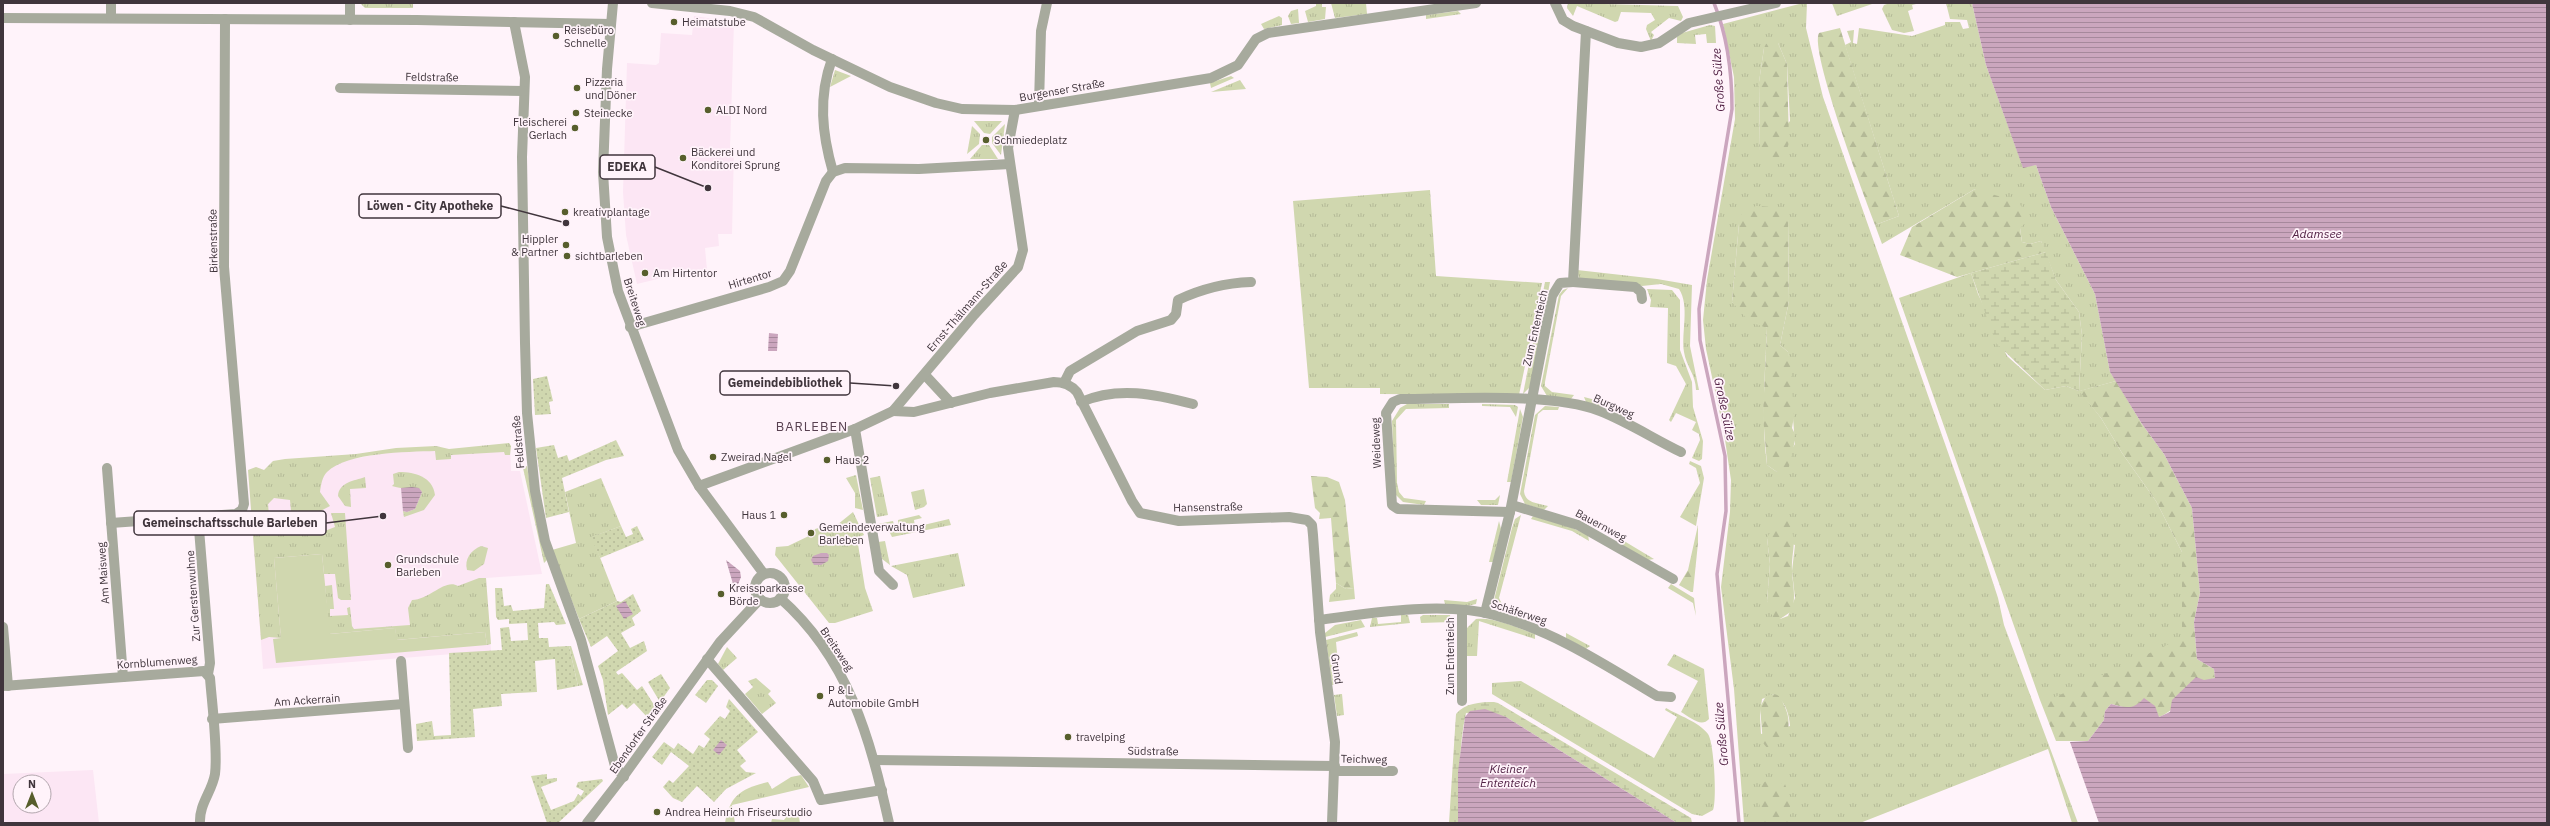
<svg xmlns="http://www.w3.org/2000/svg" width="2550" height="826" font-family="'IBM Plex Sans',sans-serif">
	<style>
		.built { fill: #fce6f4; fill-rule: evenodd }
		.grass { fill: url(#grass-tufts); fill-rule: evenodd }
		.forest { fill: url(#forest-firs) }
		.wetland { fill: url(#wetland-marsh) }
		.garden { fill: url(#garden-dots) }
		.pitch { fill: #d0d7af }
		.water { fill: url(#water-rules) }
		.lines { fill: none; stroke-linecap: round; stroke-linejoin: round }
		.stream { stroke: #cba6be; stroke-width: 3.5 }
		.minor { stroke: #a7aa9d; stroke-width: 10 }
		.poi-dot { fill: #575e2c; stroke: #fff3fa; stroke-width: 1.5 }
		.labels { text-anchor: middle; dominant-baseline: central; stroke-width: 3.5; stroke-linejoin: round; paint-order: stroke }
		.poi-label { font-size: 11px; fill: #40353c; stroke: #fff3fa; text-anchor: start }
		.street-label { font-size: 11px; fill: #40353c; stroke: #fff3fa }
		.water-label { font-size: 12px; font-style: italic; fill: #532346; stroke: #fff3fa }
		.quarter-label { font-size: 13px; letter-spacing: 1px; fill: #594151; stroke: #fff3fa }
		.leader { fill: none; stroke: #40353c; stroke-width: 1.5 }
		.callout-dot { fill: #40353c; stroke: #fff3fa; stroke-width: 1.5 }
		.callout { fill: #fff3fa; stroke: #40353c; stroke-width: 1.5 }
		.callout-label { font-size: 12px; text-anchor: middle; font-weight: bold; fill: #40353c }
	</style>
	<defs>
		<pattern id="grass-tufts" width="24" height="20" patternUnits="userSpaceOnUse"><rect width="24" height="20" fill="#d0d7af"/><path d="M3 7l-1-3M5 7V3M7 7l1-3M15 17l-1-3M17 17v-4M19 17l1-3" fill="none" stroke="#b4b997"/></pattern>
		<pattern id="forest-firs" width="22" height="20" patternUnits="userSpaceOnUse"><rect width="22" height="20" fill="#d0d7af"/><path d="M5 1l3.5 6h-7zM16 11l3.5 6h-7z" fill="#b4b997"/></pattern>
		<pattern id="wetland-marsh" width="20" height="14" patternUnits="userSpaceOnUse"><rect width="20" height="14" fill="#d0d7af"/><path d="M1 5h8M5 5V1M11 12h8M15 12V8" fill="none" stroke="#b4b997"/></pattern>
		<pattern id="garden-dots" width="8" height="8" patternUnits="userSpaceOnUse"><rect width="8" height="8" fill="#d0d7af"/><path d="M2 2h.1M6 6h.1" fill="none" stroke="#b4b997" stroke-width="1.8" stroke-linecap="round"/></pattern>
		<pattern id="water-rules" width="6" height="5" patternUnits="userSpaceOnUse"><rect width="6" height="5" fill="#cba6be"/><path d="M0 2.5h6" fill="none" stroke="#a6889c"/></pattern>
	</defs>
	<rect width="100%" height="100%" fill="#fff3fa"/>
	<g class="built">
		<path d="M694 16 734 22 730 149H734L732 234H718L719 246 705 248 707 270 674 272V275L637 284 626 235 623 192 627 63 656 65 659 63 661 33 692 35Z"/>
		<path d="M510 445 511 471H520L542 574 486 578 491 651 263 669 248 470 256 467 264 470 337 462 400 450 448 451Z"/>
		<path d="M93 770 99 823H3V774ZM20 782H44V806H20Z"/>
	</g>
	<g class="grass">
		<path d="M360 3H413V8H365Z"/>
		<path d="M1316 3H1322V7H1326L1325 19 1308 22 1305 11 1316 6Z"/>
		<path d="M1331 3H1366L1367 14 1335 18Z"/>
		<path d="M1568 3 1678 6 1683 17 1681 21 1669 18 1651 32 1654 35 1651 41 1646 29 1647 25 1655 20 1651 13 1621 12 1618 21 1615 22 1577 6 1573 16 1567 8Z"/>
		<path d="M1803 3H1807L1806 28 1823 97 1982 549 1998 598 2004 625 2078 823H2072L2048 749 1860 823H1744L1734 689 1721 587 1730 512 1731 480 1724 433 1706 349 1703 320 1707 280 1735 119 1734 77 1723 24ZM1778 43 1787 64 1790 121 1760 152 1759 82 1764 48ZM1788 218 1789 301 1780 345 1788 352 1795 444 1777 472 1767 465C1761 420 1765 374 1767 328L1732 302 1739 224ZM1767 538 1795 545 1792 571 1795 598 1788 616 1780 619 1767 601 1770 564ZM1774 694C1785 701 1789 713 1790 726L1761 734 1760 715 1762 699Z"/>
		<path d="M1832 3H1875L1837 16Z"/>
		<path d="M1890 3H1920L1912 5 1913 9 1908 11 1914 31 1904 33 1892 30 1882 9 1884 5Z"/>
		<path d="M1946 3H1972L1986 65 2023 167 2036 165 2051 207 2095 294 2110 372 2116 381 2080 391 2101 418 2122 453 2156 501 2182 552V639L2049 701 2040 700 1899 298 1971 273 1978 294 2007 356 2045 390 2066 386 2079 391 2082 335 2079 312 2056 280 2041 241 2030 244 2022 242 2020 228 1975 189 1882 244 1875 225 1899 216 1845 45 1851 42 1847 31 1854 30 1853 43 1857 44 1859 28 1912 36 1945 25V22H1960L1963 29 1969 28 1967 20 1950 19Z"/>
		<path d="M1298 9 1299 23 1291 24 1288 16 1291 11Z"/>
		<path d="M1458 11 1461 14 1426 19V15Z"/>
		<path d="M1279 16 1282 18V25L1264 29 1261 24Z"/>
		<path d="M1710 25 1715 26 1716 43H1707L1706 34 1695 35 1696 44 1677 43V37L1682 33Z"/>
		<path d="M835 70 851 76 830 87Z"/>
		<path d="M1231 76 1234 78 1211 88 1210 83Z"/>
		<path d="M1240 80 1246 89 1211 92Z"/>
		<path d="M974 121H1002L990 134 984 133Z"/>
		<path d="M1005 124 1001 155 992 143V137Z"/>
		<path d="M972 126 980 134 979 144 967 154Z"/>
		<path d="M982 145H989L998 159H970Z"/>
		<path d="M1430 190 1436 276 1542 283 1519 395 1380 394V388H1309L1293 201Z"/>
		<path d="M1577 270 1657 279 1692 285 1690 346 1699 390H1696C1696 375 1686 366 1684 352 1681 332 1690 306 1679 289L1661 284 1642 286 1579 279Z"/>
		<path d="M1545 282H1550L1530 387 1523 394Z"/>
		<path d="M1568 288 1561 296 1545 382V386L1552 392 1574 395 1571 399 1547 396 1541 386 1559 295 1563 290Z"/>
		<path d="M1647 289 1672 290 1680 300V350L1692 382 1693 407 1703 441 1702 459 1699 461 1692 458 1700 440 1699 434 1692 430 1696 422 1676 413 1671 422 1669 420 1686 384 1676 366 1667 363 1668 308 1650 307 1651 300Z"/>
		<path d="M1584 397 1603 402 1629 415V417L1626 419 1586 402Z"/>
		<path d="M1407 404H1449V408L1406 409 1396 420 1397 483 1399 492 1404 498 1426 501 1424 505 1403 502 1395 494 1392 421 1400 408Z"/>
		<path d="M1482 404 1515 405 1518 407 1516 417 1510 407 1482 406Z"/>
		<path d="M1545 406 1559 407 1558 410H1543L1538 414 1524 491C1525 503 1537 503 1548 506L1544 510 1525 504 1520 494 1535 415Z"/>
		<path d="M1520 409 1523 417 1511 482H1507Z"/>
		<path d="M509 443 511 446 510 455H505L504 452 451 455V459L436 460 435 451C407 452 347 452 327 472 322 477 321 485 320 492L330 506 311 516 291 511 290 500 274 498 268 504 269 515 272 514 278 518 290 515 311 520 317 534 335 527 331 513H345L351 600H341L338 598 335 574H324L322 554 274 558 281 638 269 637 261 640 248 470 256 467 264 470 273 461 285 459 356 454 396 448 436 446 449 449Z"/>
		<path d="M1690 461 1701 466 1704 478 1696 526 1680 517 1700 483 1696 468 1689 464Z"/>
		<path d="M527 466 532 497 547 560 544 563 523 468Z"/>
		<path d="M399 472C415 472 433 477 435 495L424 510 404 517 403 511 407 512 415 509 422 492C411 488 402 489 392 486L394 484 393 474Z"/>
		<path d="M856 475 863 510 855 508V493L846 478Z"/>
		<path d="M880 476 888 515 877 517 870 478Z"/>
		<path d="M365 477 366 488 350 489 351 507 345 506 338 496C339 482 354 481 365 477Z"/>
		<path d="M601 478 621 526 592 537 617 601 579 619 552 550 576 543 565 492Z"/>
		<path d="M924 489 927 504 924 507 915 510 911 492Z"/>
		<path d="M1500 495 1498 505H1481L1477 500H1495Z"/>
		<path d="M853 512 864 535 857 538 865 588 873 611 835 623H829L775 555 776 547 788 546 813 534 815 529 833 524 837 525Z"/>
		<path d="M919 515 922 518 914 520 915 527 949 519 951 525 892 537 888 529 880 530 878 524 893 521 896 532 903 530V524H898V520Z"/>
		<path d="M1521 515 1499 598 1504 608 1523 615 1519 619C1507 615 1496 614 1494 600L1512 528 1515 519Z"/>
		<path d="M1533 516 1570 527 1588 535 1589 541 1572 531 1531 519Z"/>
		<path d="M1499 521 1501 529 1493 562H1489Z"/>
		<path d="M1619 538 1654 559 1648 560 1617 542Z"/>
		<path d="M885 541 890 565 882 559 878 542Z"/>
		<path d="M481 546 488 548 484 564 474 571 467 570C464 559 471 550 481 546Z"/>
		<path d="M958 553 965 586 913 598 907 575 891 566Z"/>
		<path d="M479 578H486L491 644 487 645 485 632 396 640 395 628 329 634 325 586 332 585 334 609H330V616L348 615 347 608 350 607 352 626 354 629 410 625 408 608 412 600C431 599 445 578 458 586Z"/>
		<path d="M1336 583 1346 589 1354 588 1355 599 1329 602 1330 595 1336 589Z"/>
		<path d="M1671 584 1694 598 1696 616 1693 603 1668 588Z"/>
		<path d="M1477 599 1476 604 1467 606 1445 604 1444 600 1467 602Z"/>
		<path d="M1401 615H1408L1410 623 1370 627 1372 618H1377L1378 624 1401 622Z"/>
		<path d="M1423 615H1450L1451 622 1421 623 1420 617Z"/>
		<path d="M1476 619C1495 617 1517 628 1535 634V639L1479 621 1477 656H1466L1467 628Z"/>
		<path d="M1361 620 1365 627 1325 637V633L1335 625Z"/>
		<path d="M1357 632 1358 636 1336 642 1340 684 1332 685 1326 640Z"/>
		<path d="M1566 633 1590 646 1586 649 1566 638Z"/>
		<path d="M569 646H571L583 685 578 686Z"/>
		<path d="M727 647 737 658 723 670 718 664Z"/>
		<path d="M1674 654 1704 669 1709 719C1701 728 1690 717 1681 712L1698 681 1667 665Z"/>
		<path d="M756 678 771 691 768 694 776 703 762 714 745 694 753 687 748 681Z"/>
		<path d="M1521 681 1654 758 1677 717 1665 710 1666 708C1678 715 1699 722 1708 734 1714 742 1717 800 1713 810L1702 816 1692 814 1492 694V683Z"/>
		<path d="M1342 694 1344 715 1337 716 1334 695Z"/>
		<path d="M801 775 809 787 732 805 735 823H725C730 795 741 789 768 782L772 789 791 777Z"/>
		<path d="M793 815 799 817 800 823H771L772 819 784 820 787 816Z"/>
	</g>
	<g class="forest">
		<path d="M1840 28 1899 216 1875 225C1865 199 1809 50 1819 33Z"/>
		<path d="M1773 41 1778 43 1787 64 1789 142 1787 150 1775 161 1768 162 1762 159 1760 152 1759 82 1764 48 1766 44Z"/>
		<path d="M1975 189 2018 202 2030 218 2020 228 2022 242 2030 244 2041 241 2046 252 1957 277 1900 255 1912 227Z"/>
		<path d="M1756 206 1772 207 1788 218 1789 301 1780 345 1788 352 1790 361 1794 416 1792 428 1796 436 1788 471 1777 472 1767 465 1763 415 1767 328 1750 322 1732 302 1739 224 1742 212Z"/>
		<path d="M2116 381 2142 424 2164 454 2192 508 2200 593 2194 622 2197 659 2214 669 2215 678C2192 683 2181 708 2159 717L2138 706 2127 708 2111 704 2105 711 2104 720 2088 741H2056L2040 700H2049L2182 638V552L2156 501 2122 453 2101 418 2079 391Z"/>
		<path d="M1311 476 1327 477 1339 482 1345 500 1354 588 1346 589 1336 583 1331 518 1319 519 1320 513 1315 508Z"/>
		<path d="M1787 520C1799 541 1791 550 1792 571 1793 587 1796 595 1792 611L1780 619 1773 618 1767 601 1770 564 1767 538 1777 521Z"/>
		<path d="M1698 525V543L1693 592H1691L1679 585 1688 570Z"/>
		<path d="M1774 694C1781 695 1782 701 1785 707 1793 726 1788 742 1768 749L1763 743 1760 707 1766 696Z"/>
		<path d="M1768 780 1785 784 1790 799V823H1762L1758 794 1761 784Z"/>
	</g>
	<g class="wetland">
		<path d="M2046 252 2056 280 2079 312 2082 335 2079 391 2066 386 2045 390 1996 343 1971 273Z"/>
		<path d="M1494 702 1498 703 1691 818 1692 823H1677L1506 717 1466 713C1458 747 1461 780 1458 814L1470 823H1449L1456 714C1465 703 1480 702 1494 702Z"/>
	</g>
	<g class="garden">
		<path d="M547 376 553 401 549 402 551 414 535 415 533 379Z"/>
		<path d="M616 440 624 456 606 460 562 478 569 512 546 518 536 448 554 445 558 458 567 455 569 461Z"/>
		<path d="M621 526 626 537 633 534 631 529 637 526 644 540 600 558 591 537Z"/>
		<path d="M546 584H549L566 624 556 625 554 622 538 623 539 638H548L549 647 569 646 578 686 557 690 555 659 535 661 537 692 501 694 502 706 473 709 475 737 417 741 416 724 432 721 434 736 451 735 449 653 502 650 500 628 509 627 511 641 528 640 527 623 509 624V619L498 620 496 617 495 588H502L504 606 511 605 513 611 544 608Z"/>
		<path d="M633 594 641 611 632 618 635 625 621 633 630 648 644 641 647 651 616 672 618 675 622 673 637 690 642 686 656 708 648 718 634 703 627 709 622 704 608 715 603 680 598 666 618 651 607 636 591 647 579 619 617 601 621 602Z"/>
		<path d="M661 674 670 688 660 702 648 682Z"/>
		<path d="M707 680H712L718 686 706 703 695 695Z"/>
		<path d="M729 699 758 732 737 750 746 761 740 766 746 772 756 773 726 789 714 802 697 786 682 802 673 798 663 787 669 780 673 783 689 766 671 752 662 765 652 757 664 742 674 749 678 743 693 754 699 745 704 748 710 739 704 734 720 716 725 719 730 711 726 707Z"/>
		<path d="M547 774V779L557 778V781L541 787 551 810 574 801 578 794 581 796 584 791 576 787 578 782 602 779 603 781 558 823H547L531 776Z"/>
	</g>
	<path class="pitch" d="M322 554 330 634 395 628 397 640 485 632 487 645 276 663 273 639 281 638 274 558Z"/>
	<g class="water">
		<path d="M1972 3H2547V823H2099L2070 742 2088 741 2104 720 2105 711 2111 704C2126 708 2134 710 2144 698L2155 706 2159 717 2170 712 2172 700 2196 677 2204 680 2215 678 2214 669 2197 659 2194 622 2200 593 2192 508 2164 454 2142 424 2110 372 2095 294 2051 207 2036 165 2023 168 1986 65Z"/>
		<path d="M769 333 778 334 777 351H768Z"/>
		<path d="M412 487 419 488 422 492 415 509 407 512 403 511 401 488Z"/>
		<path d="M821 553H827L829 555 828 561 821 565H814L811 560 813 556Z"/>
		<path d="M726 560 740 571 741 577 737 587 733 584Z"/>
		<path d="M625 601 633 614 624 619 616 606Z"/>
		<path d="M1485 709 1506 717 1677 823H1458V772L1465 717 1470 711Z"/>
		<path d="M721 740 727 745 719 755 713 750Z"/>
	</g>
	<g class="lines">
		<path class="stream" d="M1714 3C1727 35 1732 75 1732 109L1699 309 1700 340 1725 456 1726 511 1717 574 1739 823"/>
		<g class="minor">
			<path d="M350 3V20"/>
			<path d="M613 3 607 69 603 172 607 237 618 291 678 450 699 486 764 574"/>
			<path d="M652 3 730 11 754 17 813 50 890 87 936 103 962 109 1015 110 1211 78 1238 65 1256 39 1268 33 1476 3"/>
			<path d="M1555 3 1563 20 1573 26 1618 43 1641 47 1659 43 1689 23 1776 3"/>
			<path d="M3 18 417 20 611 24"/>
			<path d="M111 18V3"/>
			<path d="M514 22 525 77 522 157 525 343 527 413 535 491 545 541 581 640 615 766 624 777"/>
			<path d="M832 59C818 97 822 134 833 172"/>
			<path d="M340 88 524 91"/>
			<path d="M1039 104 1041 31 1047 3"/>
			<path d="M1573 282 1635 287 1641 292 1642 299"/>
			<path d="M630 327 769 287 783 281 790 271 826 181 833 172 845 168 919 169 1010 164"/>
			<path d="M925 375 951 403"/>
			<path d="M1064 383 1070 371 1137 331 1171 320 1176 314 1178 300C1201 289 1224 283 1251 282"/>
			<path d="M1081 402C1118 386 1155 394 1193 404"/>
			<path d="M893 411 914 412 990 393 1054 382C1064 382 1071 385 1077 392L1132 501 1140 513 1179 521 1289 517 1307 520 1312 525 1313 535 1320 632 1335 742 1332 823"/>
			<path d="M855 429 879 571 893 585"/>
			<path d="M107 468 123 677"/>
			<path d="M699 486 855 429 893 411 974 315 1018 267 1023 250 1008 148 1015 110"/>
			<path d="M1512 505 1578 525 1673 579"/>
			<path d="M1510 512 1398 509 1392 505 1386 413 1393 402 1400 399C1455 399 1550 392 1600 411 1628 422 1654 439 1681 452"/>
			<path d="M198 517 210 663 208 674"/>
			<path d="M111 523 236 514 242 510 244 504 224 267 225 19"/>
			<circle cx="770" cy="588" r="15"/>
			<path d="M780 598C849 659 870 738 889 823"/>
			<path d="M1462 611V701"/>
			<path d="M1485 613 1510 512 1552 296 1560 283 1573 282 1586 31"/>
			<path d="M1319 620C1370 613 1444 601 1494 615 1554 631 1605 665 1657 696L1671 697"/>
			<path d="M3 627 8 686"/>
			<path d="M707 659 813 781 821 800 882 790"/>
			<path d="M401 661 408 748"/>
			<path d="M3 686 204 671 210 678C212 704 218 750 215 774 212 792 199 804 200 823"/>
			<path d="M212 719 404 704"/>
			<path d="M874 760 1335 766"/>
			<path d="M1335 771H1393"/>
			<path d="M587 823 625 774 720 642 760 599"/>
		</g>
	</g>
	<g class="poi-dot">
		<circle cx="674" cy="22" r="4"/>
		<circle cx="556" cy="36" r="4"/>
		<circle cx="577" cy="88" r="4"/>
		<circle cx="708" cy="110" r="4"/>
		<circle cx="576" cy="113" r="4"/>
		<circle cx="575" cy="128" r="4"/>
		<circle cx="986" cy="140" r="4"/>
		<circle cx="683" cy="158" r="4"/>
		<circle cx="565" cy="212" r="4"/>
		<circle cx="566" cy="245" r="4"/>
		<circle cx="567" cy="256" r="4"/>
		<circle cx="645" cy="273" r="4"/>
		<circle cx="713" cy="457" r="4"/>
		<circle cx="827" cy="460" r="4"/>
		<circle cx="784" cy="515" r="4"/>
		<circle cx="811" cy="533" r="4"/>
		<circle cx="388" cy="565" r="4"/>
		<circle cx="721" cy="594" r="4"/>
		<circle cx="820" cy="696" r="4"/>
		<circle cx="1068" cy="737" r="4"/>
		<circle cx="657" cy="812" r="4"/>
	</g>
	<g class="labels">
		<g class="poi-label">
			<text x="682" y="22">Heimatstube</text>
			<text x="564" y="30">Reisebüro<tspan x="564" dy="13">Schnelle</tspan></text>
			<text x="585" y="82">Pizzeria<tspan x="585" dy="13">und Döner</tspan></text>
			<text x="716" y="110">ALDI Nord</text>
			<text x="584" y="113">Steinecke</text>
			<text x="567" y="122" text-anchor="end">Fleischerei<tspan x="567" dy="13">Gerlach</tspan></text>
			<text x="994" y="140">Schmiedeplatz</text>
			<text x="691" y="152">Bäckerei und<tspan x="691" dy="13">Konditorei Sprung</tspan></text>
			<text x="573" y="212">kreativplantage</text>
			<text x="558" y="239" text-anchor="end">Hippler<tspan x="558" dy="13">&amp; Partner</tspan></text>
			<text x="575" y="256">sichtbarleben</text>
			<text x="653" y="273">Am Hirtentor</text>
			<text x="721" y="457">Zweirad Nagel</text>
			<text x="835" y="460">Haus 2</text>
			<text x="776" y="515" text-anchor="end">Haus 1</text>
			<text x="819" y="527">Gemeindeverwaltung<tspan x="819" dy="13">Barleben</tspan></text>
			<text x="396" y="559">Grundschule<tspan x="396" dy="13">Barleben</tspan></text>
			<text x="729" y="588">Kreissparkasse<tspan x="729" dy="13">Börde</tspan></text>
			<text x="828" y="690">P &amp; L<tspan x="828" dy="13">Automobile GmbH</tspan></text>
			<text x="1076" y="737">travelping</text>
			<text x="665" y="812">Andrea Heinrich Friseurstudio</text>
		</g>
		<g class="street-label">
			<text transform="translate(432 77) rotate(1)">Feldstraße</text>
			<text transform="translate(1062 90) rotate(-10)">Burgenser Straße</text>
			<text transform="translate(213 241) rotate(-91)">Birkenstraße</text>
			<text transform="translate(750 279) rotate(-17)">Hirtentor</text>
			<text transform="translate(635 302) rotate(72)">Breiteweg</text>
			<text transform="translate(967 306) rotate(-49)">Ernst-Thälmann-Straße</text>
			<text transform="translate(1535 328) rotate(-77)">Zum Ententeich</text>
			<text transform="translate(1614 406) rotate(24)">Burgweg</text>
			<text transform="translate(518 442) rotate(-95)">Feldstraße</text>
			<text transform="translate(1376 443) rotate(-92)">Weideweg</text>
			<text transform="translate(1208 507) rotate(-1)">Hansenstraße</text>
			<text transform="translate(1601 525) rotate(28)">Bauernweg</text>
			<text transform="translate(103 573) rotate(-94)">Am Maisweg</text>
			<text transform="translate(193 596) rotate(-94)">Zur Gerstenwuhne</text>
			<text transform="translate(1519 612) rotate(18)">Schäferweg</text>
			<text transform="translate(837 649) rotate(56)">Breiteweg</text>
			<text transform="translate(1450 656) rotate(-90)">Zum Ententeich</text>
			<text transform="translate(157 662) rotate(-4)">Kornblumenweg</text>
			<text transform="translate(1337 669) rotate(82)">Grund</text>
			<text transform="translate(307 700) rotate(-4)">Am Ackerrain</text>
			<text transform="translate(638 735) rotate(-55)">Ebendorfer Straße</text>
			<text transform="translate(1153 751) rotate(1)">Südstraße</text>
			<text transform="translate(1364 759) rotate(1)">Teichweg</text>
		</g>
		<g class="water-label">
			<text transform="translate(1718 80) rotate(-94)">Große Sülze</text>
			<text x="2317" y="233">Adamsee</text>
			<text transform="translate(1725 409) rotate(78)">Große Sülze</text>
			<text transform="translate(1721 734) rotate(-95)">Große Sülze</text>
			<text x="1508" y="768">Kleiner<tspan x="1508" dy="14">Ententeich</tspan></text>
		</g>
		<g class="quarter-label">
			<text x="812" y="426">BARLEBEN</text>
		</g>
	</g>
	<path class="leader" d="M708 188L655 167M566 223L501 206M896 386L850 383M383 516L326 523"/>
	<g class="callout-dot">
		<circle cx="708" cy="188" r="4"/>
		<circle cx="566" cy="223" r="4"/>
		<circle cx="896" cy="386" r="4"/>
		<circle cx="383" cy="516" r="4"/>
	</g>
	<g class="callout">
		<rect x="600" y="155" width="55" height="24" rx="4"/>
		<rect x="359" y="194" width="142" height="24" rx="4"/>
		<rect x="720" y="371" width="130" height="24" rx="4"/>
		<rect x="134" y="511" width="192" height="24" rx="4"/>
	</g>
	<g class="callout-label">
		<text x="627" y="171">EDEKA</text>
		<text x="430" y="210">Löwen - City Apotheke</text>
		<text x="785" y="387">Gemeindebibliothek</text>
		<text x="230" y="527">Gemeinschaftsschule Barleben</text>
	</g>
	<rect width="2550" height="826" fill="none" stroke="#40353c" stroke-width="8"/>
	<g transform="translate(32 794)"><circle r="19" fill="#fff3fa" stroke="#b3a7ae"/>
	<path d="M0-3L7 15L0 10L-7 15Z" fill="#575e2c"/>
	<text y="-6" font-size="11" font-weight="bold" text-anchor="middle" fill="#40353c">N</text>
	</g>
</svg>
